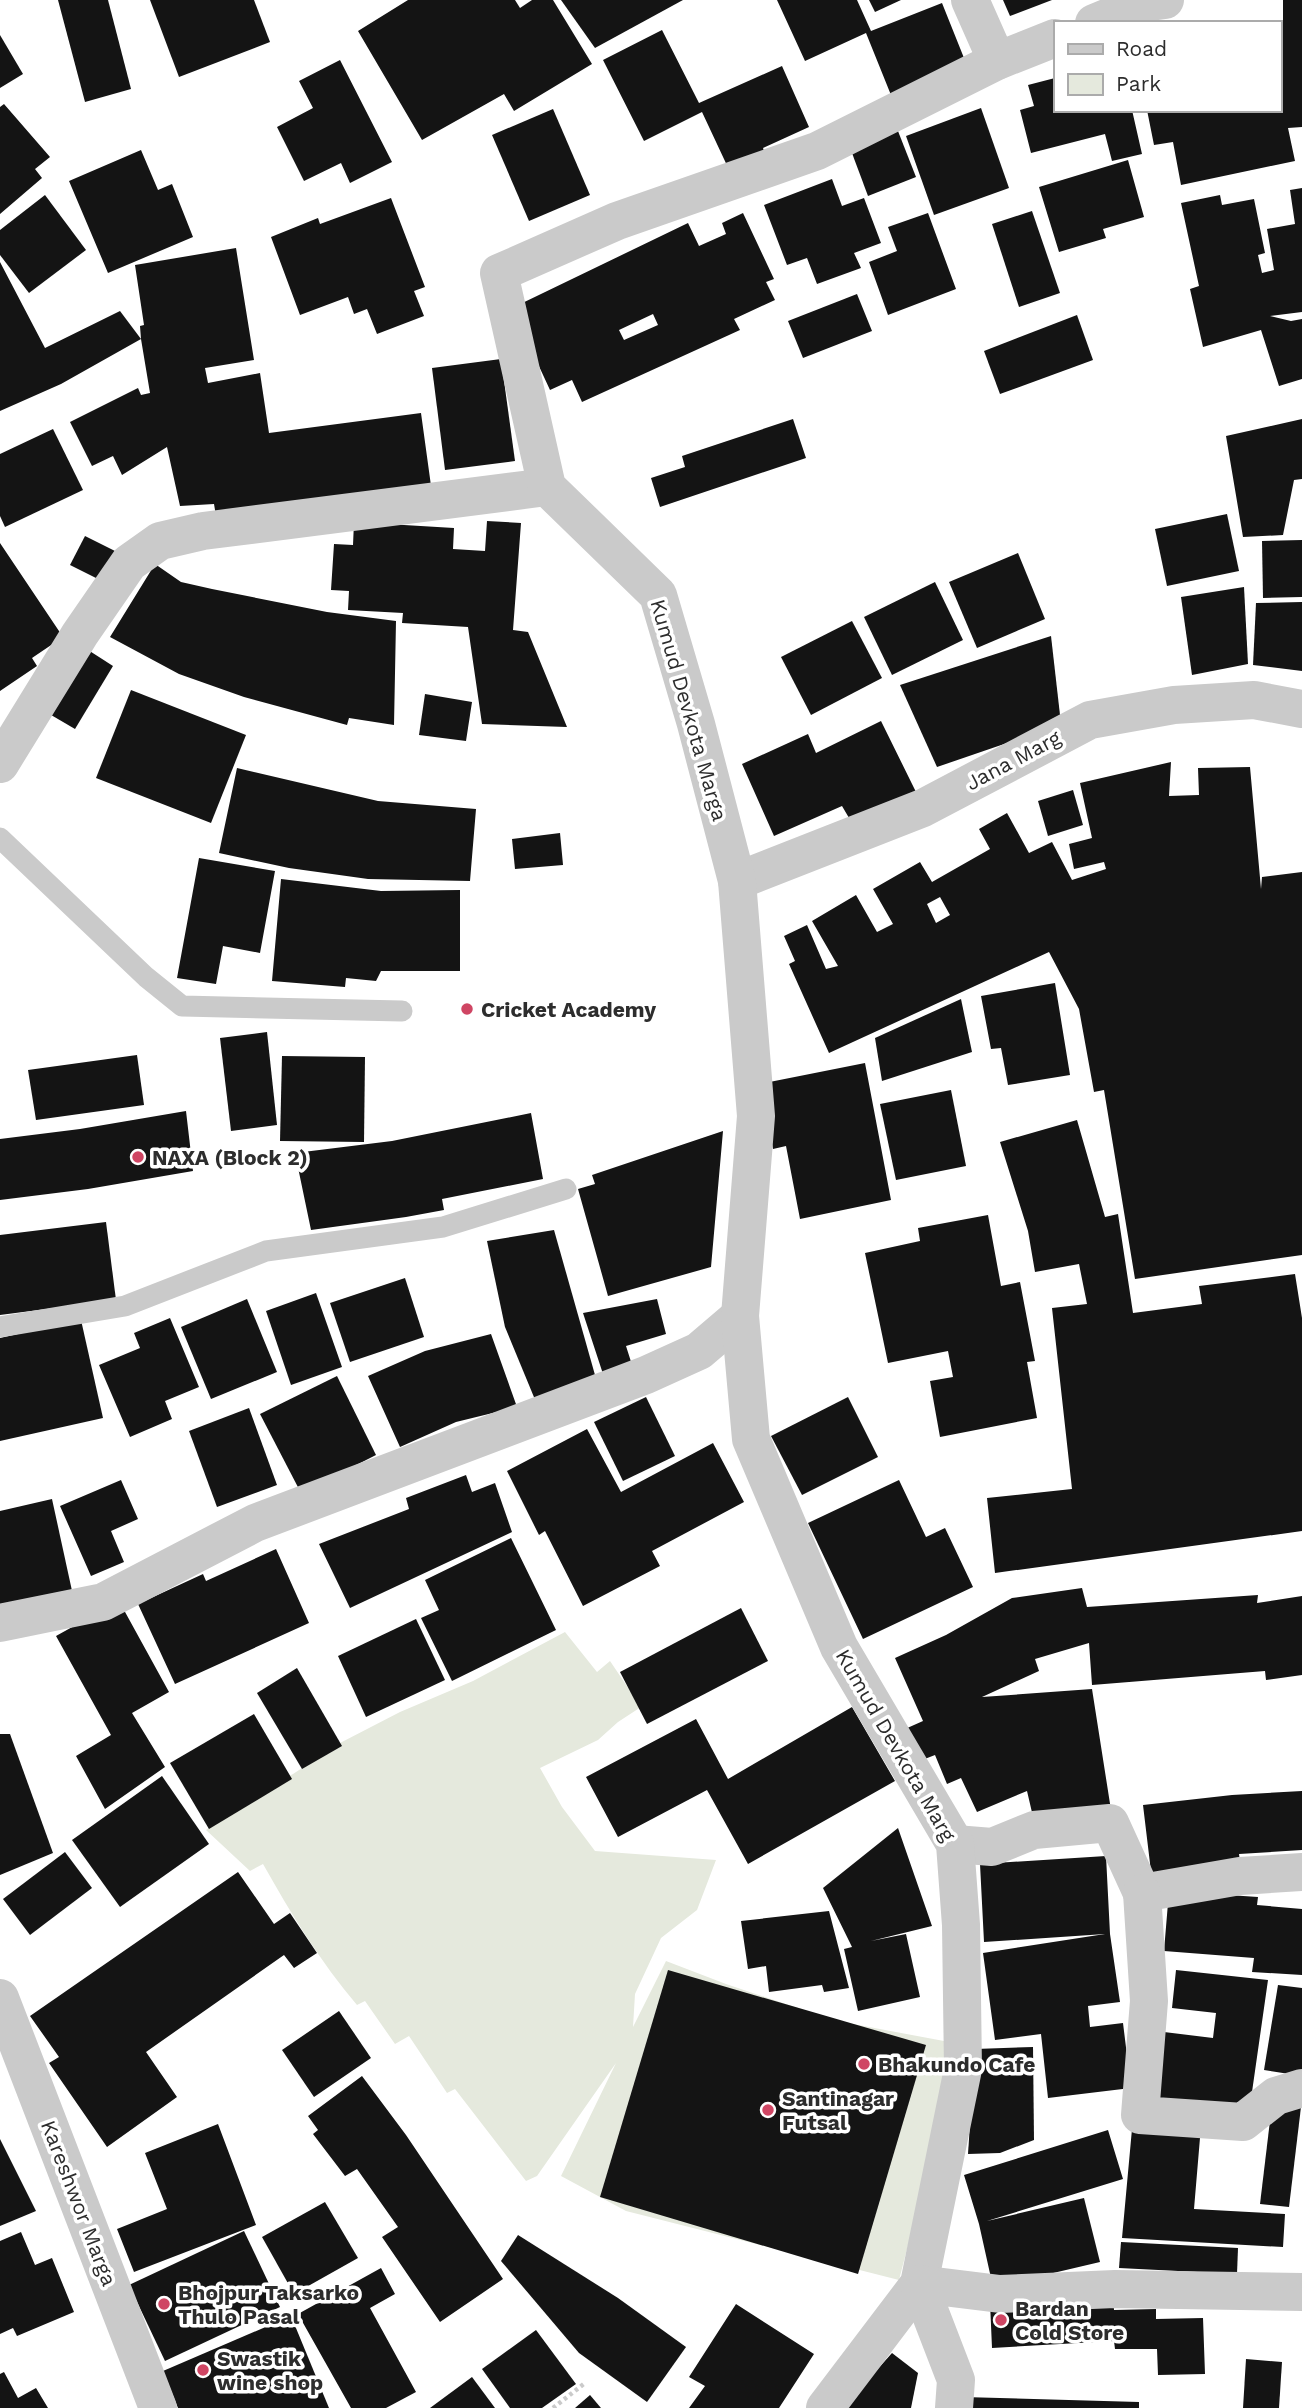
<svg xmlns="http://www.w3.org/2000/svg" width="1302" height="2408" font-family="'Work Sans',sans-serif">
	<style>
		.green { fill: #e5e9dd }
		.building { fill: #141414; fill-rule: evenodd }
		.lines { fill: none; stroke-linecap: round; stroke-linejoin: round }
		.path { stroke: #cacaca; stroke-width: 4.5; stroke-dasharray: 3.5 3.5; stroke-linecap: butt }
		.lane { stroke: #cacaca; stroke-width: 21 }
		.street { stroke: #cacaca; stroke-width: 38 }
		.poi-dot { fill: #cf4563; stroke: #fff; stroke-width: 2.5 }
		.labels { text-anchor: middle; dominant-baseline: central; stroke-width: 7; stroke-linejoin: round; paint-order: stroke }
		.street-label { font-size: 21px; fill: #2d2d2d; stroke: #fff }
		.poi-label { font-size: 21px; font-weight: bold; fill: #2d2d2d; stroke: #fff; text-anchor: start }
	</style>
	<rect width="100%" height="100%" fill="#fff"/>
	<path class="green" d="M565 1632 597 1672 610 1661 641 1707 618 1722 598 1740 540 1768 562 1807 595 1851 716 1860 697 1910 661 1938 635 1994 633 2027 666 1961 726 1984 837 2021 960 2044 899 2280 626 2211 561 2176 616 2063 537 2176 526 2181 455 2089 447 2093 409 2036 395 2044 365 2001 357 2005C321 1963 290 1912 263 1864L250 1871 206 1830 245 1800 293 1774 340 1743 400 1712 473 1681Z"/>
	<g class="building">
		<path d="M58 0H108L131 89 85 102Z"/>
		<path d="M150 0H254L270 42 179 77Z"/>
		<path d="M408 0H515L520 8 532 0H553L592 64 514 111 504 94 422 140 358 31Z"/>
		<path d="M561 0H683L595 48Z"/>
		<path d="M777 0H857L871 31 942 3 968 68 895 105 866 33 805 61Z"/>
		<path d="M869 0H901L875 12Z"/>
		<path d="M1003 0H1052L1010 16Z"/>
		<path d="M1283 0H1302V127L1288 128 1295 161 1181 185 1173 142 1154 145 1147 110H1279V84L1283 72Z"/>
		<path d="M662 30 699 103 782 66 809 127 763 148 767 158 731 174 702 112 644 141 603 60Z"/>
		<path d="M0 35 23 74 0 88Z"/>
		<path d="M340 60 392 162 350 183 341 163 304 181 277 127 313 108 299 81Z"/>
		<path d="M1055 78V110H1132L1142 154 1112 161 1105 134 1031 153 1020 110 1034 106 1028 85Z"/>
		<path d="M4 104 50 157 35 169 42 178 0 214V107Z"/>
		<path d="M981 108 1009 188 934 215 906 136Z"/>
		<path d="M553 109 590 195 529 221 492 135Z"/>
		<path d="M896 126 916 177 868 196 849 145Z"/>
		<path d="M141 150 158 190 172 184 193 237 108 273 69 181Z"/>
		<path d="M1128 160 1144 217 1103 229 1106 238 1059 252 1039 187Z"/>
		<path d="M832 179 842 206 864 198 881 243 854 253 861 268 817 284 807 258 787 265 764 205Z"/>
		<path d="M1302 188V312L1270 316 1291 321 1302 319V379L1279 386 1261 330 1203 347 1190 289 1199 286 1181 203 1220 195 1222 205 1254 199 1265 253 1258 255 1262 273 1274 270 1267 229 1295 224 1290 190Z"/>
		<path d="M45 195 86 250 29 293 0 255V230Z"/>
		<path d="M391 198 425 287 414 291 424 316 377 334 367 309 354 314 348 297 300 315 271 237 318 218 320 224Z"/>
		<path d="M1032 211 1060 293 1019 307 992 224Z"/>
		<path d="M743 213 774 279 766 282 775 300 734 319 740 330 582 402 572 380 550 390 512 308 688 223 699 246 726 234 722 223ZM653 314 658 325 624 340 619 330Z"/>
		<path d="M928 213 956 289 888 315 869 262 897 251 888 227Z"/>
		<path d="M236 248 254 360 205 368 208 383 260 373 269 433 421 413 432 493 216 516 214 504 180 506 167 447 122 475 113 456 92 466 70 422 138 388 141 395 150 393 141 339 140 326 144 325 135 265Z"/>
		<path d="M0 262 45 348 120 311 141 339 61 384 0 411Z"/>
		<path d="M857 294 872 331 803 358 788 321Z"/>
		<path d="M1077 315 1093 360 1000 394 984 351Z"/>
		<path d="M501 359 515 461 445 470 432 368Z"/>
		<path d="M793 419 806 458 660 507 651 478 685 467 682 456Z"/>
		<path d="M1302 419V479L1294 480 1283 535 1243 537 1226 436Z"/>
		<path d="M53 429 83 490 5 527 0 516V454Z"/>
		<path d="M1227 514 1239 571 1167 586 1155 529Z"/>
		<path d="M487 521 521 523 513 630 528 632 567 727 482 724 468 627 402 623 403 613 348 610 349 591 331 590 334 544 353 545 354 522 454 528 453 549 485 551Z"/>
		<path d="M85 536 115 551 100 580 70 565Z"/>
		<path d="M1302 540V597L1263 598 1262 541Z"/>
		<path d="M0 543 63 637 32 658 37 666 0 691Z"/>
		<path d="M1018 553 1045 619 977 648 949 582Z"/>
		<path d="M155 564 181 582 212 589 327 612 396 621 394 725 349 718 347 725 244 697 179 674 110 637Z"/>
		<path d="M935 582 963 640 892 675 864 617Z"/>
		<path d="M1244 587 1248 664 1192 675 1181 597Z"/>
		<path d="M1302 602V671L1253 665 1256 603Z"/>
		<path d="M852 621 882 678 811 715 781 657Z"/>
		<path d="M1051 636 1060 715 1022 738 937 767 900 685Z"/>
		<path d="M85 648 113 666 75 729 46 712Z"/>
		<path d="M131 690 246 735 211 823 96 778Z"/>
		<path d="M425 694 472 702 466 741 419 735Z"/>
		<path d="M881 721 916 792 852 823 842 806 774 836 742 764 808 734 816 753Z"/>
		<path d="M1171 762 1169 796 1199 795 1198 768 1250 767 1261 889 1262 877 1302 872V1255L1135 1279 1104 1090 1094 1092 1079 1009 1049 952 829 1053 789 964 795 961 784 936 807 925 826 969 838 966 812 921 856 895 877 932 893 924 873 889 920 862 932 882 990 849 979 829 1007 813 1029 853 1052 842 1072 880 1106 869 1104 862 1074 869 1069 844 1092 838 1080 783ZM940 897 950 915 936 923 927 904Z"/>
		<path d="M237 768 378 801 476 809 470 881 368 879 289 868 219 853Z"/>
		<path d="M1073 790 1083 825 1048 836 1038 801Z"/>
		<path d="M560 833 563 865 515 869 512 839Z"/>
		<path d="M199 858 275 871 260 953 223 946 216 984 177 978Z"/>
		<path d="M281 879 381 891 460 890V971H381L376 981 346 978 345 987 272 981Z"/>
		<path d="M1055 983 1070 1075 1008 1085 1001 1048 991 1049 981 996Z"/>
		<path d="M961 999 972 1052 882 1081 875 1038Z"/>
		<path d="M267 1032 277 1125 231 1131 220 1038Z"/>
		<path d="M137 1055 144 1105 36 1120 28 1070Z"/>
		<path d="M282 1056 365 1057 364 1142 280 1141Z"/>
		<path d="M865 1063 891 1200 800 1219 786 1146 773 1149 760 1084Z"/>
		<path d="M951 1090 966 1166 896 1180 880 1104Z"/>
		<path d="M186 1111 193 1171 88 1189 0 1200V1139L80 1129Z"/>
		<path d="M531 1113 543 1179 442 1199 444 1210 406 1217 311 1230 295 1153 392 1141Z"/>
		<path d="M1077 1120 1105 1217 1118 1214 1133 1313 1202 1304 1199 1286 1295 1274 1302 1318V1531L995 1573 987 1498 1072 1489 1052 1308 1087 1304 1079 1264 1035 1272 1028 1231 1000 1142Z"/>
		<path d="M723 1131 711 1267 608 1296 578 1189 595 1184 592 1175Z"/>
		<path d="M988 1215 1001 1286 1020 1282 1035 1361 1027 1362 1037 1418 940 1437 930 1381 953 1377 948 1351 888 1363 865 1253 920 1241 918 1228Z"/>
		<path d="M106 1222 116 1300 0 1315V1235Z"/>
		<path d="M554 1230 595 1375 536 1402 505 1327 487 1241Z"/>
		<path d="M405 1278 424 1337 350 1362 330 1303Z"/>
		<path d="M316 1293 342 1367 291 1385 266 1311Z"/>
		<path d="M247 1299 277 1372 211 1399 181 1327Z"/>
		<path d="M657 1299 666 1334 626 1346 633 1368 604 1377 583 1313Z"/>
		<path d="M170 1318 199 1387 165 1401 172 1419 130 1437 99 1365 140 1348 134 1333Z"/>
		<path d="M81 1320 103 1418 0 1441V1338Z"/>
		<path d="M491 1334 517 1407 456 1422 400 1447 368 1376 425 1351Z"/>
		<path d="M337 1376 376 1455 301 1493 260 1414Z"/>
		<path d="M646 1397 675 1456 623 1481 594 1422Z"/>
		<path d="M848 1397 878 1457 802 1495 771 1436Z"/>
		<path d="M249 1408 277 1485 217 1507 189 1431Z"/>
		<path d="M587 1429 621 1492 713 1443 744 1502 652 1551 660 1566 583 1606 545 1531 539 1535 507 1471Z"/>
		<path d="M466 1475 472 1492 495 1483 512 1532 350 1608 319 1544 409 1509 406 1498Z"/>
		<path d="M121 1480 138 1519 111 1531 124 1562 91 1576 60 1506Z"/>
		<path d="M899 1480 926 1537 945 1528 973 1587 863 1639 808 1523Z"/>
		<path d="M52 1499 74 1600 0 1616V1511Z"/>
		<path d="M511 1538 556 1630 452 1681 421 1618 439 1610 425 1580Z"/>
		<path d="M276 1549 309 1623 175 1684 138 1604 203 1574 206 1581Z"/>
		<path d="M1082 1588 1087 1607 1258 1595 1257 1603 1302 1596V1675L1266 1680 1265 1671 1092 1685 1089 1643 1035 1659 1039 1671 982 1697 1092 1689 1111 1810 1034 1821 1027 1791 977 1812 961 1778 947 1784 935 1755 917 1762 905 1729 923 1721 895 1658 946 1635 1012 1598Z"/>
		<path d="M119 1601 169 1692 132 1713 165 1767 105 1809 76 1756 111 1735 56 1636Z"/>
		<path d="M741 1608 768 1661 647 1724 620 1672Z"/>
		<path d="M416 1619 445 1680 366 1717 338 1656Z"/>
		<path d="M297 1668 342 1746 302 1769 257 1693Z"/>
		<path d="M852 1707 895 1781 748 1864 707 1790 618 1837 586 1777 696 1719 728 1779Z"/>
		<path d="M254 1714 292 1779 209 1829 170 1763Z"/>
		<path d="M0 1734H10L53 1853 0 1875Z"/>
		<path d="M162 1776 209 1844 120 1907 72 1840Z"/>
		<path d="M1302 1791V1850L1239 1854 1241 1870 1152 1880 1143 1805 1232 1795Z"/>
		<path d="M898 1828 932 1926 871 1941 906 1934 920 1997 858 2011 844 1949 852 1947 823 1888Z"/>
		<path d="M65 1852 92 1888 30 1935 3 1899Z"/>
		<path d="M1106 1856 1110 1934 1120 2002 1088 2006 1090 2027 1123 2023 1131 2088 1048 2098 1041 2034 995 2040 983 1953 1105 1934 984 1942 980 1864Z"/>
		<path d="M238 1872 274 1924 290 1913 317 1953 294 1968 284 1955 146 2052 177 2097 107 2147 49 2063 59 2057 30 2016Z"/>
		<path d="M1169 1891 1258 1897 1257 1905 1302 1909V1975L1252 1972 1254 1958 1164 1951Z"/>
		<path d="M829 1911 849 1988 824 1992 822 1985 769 1992 766 1966 748 1969 741 1921Z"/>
		<path d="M668 1970 926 2045 858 2274 600 2197Z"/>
		<path d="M1176 1970 1268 1980 1249 2113 1155 2101 1164 2032 1213 2038 1216 2013 1172 2008Z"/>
		<path d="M1278 1985 1302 1988V2076L1264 2070Z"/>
		<path d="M339 2011 371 2058 314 2097 282 2050Z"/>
		<path d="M1033 2047 1034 2140 1000 2153 968 2154 975 2049Z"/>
		<path d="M362 2076 406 2135 503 2279 440 2322 382 2237 398 2227 357 2169 345 2176 313 2134 318 2130 308 2116Z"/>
		<path d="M1272 2104 1301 2107 1289 2207 1260 2204Z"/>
		<path d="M218 2124 256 2225 134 2272 117 2229 167 2209 145 2153Z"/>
		<path d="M1201 2126 1194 2209 1285 2214 1283 2247 1122 2238 1132 2129Z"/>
		<path d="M1108 2130 1123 2179 987 2221 1084 2198 1100 2262 993 2287 979 2224 964 2175Z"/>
		<path d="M0 2139 36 2211 0 2226Z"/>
		<path d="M325 2202 358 2258 294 2294 262 2237Z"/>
		<path d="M244 2231 280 2307 165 2361 129 2285Z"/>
		<path d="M21 2232 35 2265 52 2258 74 2312 17 2336 13 2328 0 2334V2241Z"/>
		<path d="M518 2235 618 2298 686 2347 647 2402 579 2353 501 2261Z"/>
		<path d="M1121 2242 1238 2248 1237 2274 1119 2268Z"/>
		<path d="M381 2268 395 2294 370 2308 416 2392 386 2408H351L298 2314Z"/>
		<path d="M1113 2295 1114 2310 1156 2309V2319L1203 2318 1205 2374 1158 2375 1157 2349H1115L1114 2341 992 2348 990 2302Z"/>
		<path d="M736 2304 814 2354 779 2408H689L705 2386 689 2377Z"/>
		<path d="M291 2316 329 2408H178L163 2371Z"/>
		<path d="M536 2330 576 2384 542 2408H510L482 2369Z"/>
		<path d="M892 2353 918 2373 911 2408H843Z"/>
		<path d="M1246 2359 1282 2362 1279 2408H1243Z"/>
		<path d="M4 2372 18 2398 36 2388 48 2408H0V2374Z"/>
		<path d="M472 2377 495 2408H430Z"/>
		<path d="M590 2395 601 2408H575Z"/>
		<path d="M963 2397 1139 2402V2408H962Z"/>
	</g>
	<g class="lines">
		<path class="path" d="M553 2408 585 2383"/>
		<g class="lane">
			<path d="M0 838 146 977 182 1006 402 1011"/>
			<path d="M0 1327 125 1306 266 1251 443 1227 566 1189"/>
		</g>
		<g class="street">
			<path d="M970 0 997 61"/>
			<path d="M1094 23 1143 3 1165 0"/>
			<path d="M0 764 80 634 129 563 160 541 203 531 547 487"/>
			<path d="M737 881 923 808 1090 720 1174 705 1254 700 1302 709"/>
			<path d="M0 1623 103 1602 255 1523 646 1375 699 1351 740 1316"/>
			<path d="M955 1844 992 1847 1034 1830 1110 1823 1142 1893 1240 1876 1302 1872"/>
			<path d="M1142 1893 1149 2001 1140 2115 1243 2122 1276 2096 1302 2088"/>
			<path d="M0 1998 158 2408"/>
			<path d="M825 2408 919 2284 963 2069 961 1925 955 1844 839 1647 751 1439 740 1316 756 1116 737 881 696 724 658 595 547 487 499 273 617 221 817 151 997 61 1055 38"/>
			<path d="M954 2408 956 2380 919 2284 1000 2294 1115 2289 1302 2292"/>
		</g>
	</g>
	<g class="poi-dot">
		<circle cx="467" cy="1009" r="7"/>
		<circle cx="138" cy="1157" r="7"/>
		<circle cx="864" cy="2064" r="7"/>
		<circle cx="768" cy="2110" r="7"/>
		<circle cx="164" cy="2304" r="7"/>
		<circle cx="1001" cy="2320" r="7"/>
		<circle cx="203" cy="2370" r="7"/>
	</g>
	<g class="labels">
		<g class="street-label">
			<text transform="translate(689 710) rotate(74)">Kumud Devkota Marga</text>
			<text transform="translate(1013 760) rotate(-28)">Jana Marg</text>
			<text transform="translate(896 1745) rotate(60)">Kumud Devkota Marg</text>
			<text transform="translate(79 2203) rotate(69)">Kareshwor Marga</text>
		</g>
		<g class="poi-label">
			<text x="481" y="1009">Cricket Academy</text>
			<text x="152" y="1157">NAXA (Block 2)</text>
			<text x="878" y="2064">Bhakundo Cafe</text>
			<text x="782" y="2098">Santinagar<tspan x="782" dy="24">Futsal</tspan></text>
			<text x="178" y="2292">Bhojpur Taksarko<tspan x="178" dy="24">Thulo Pasal</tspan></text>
			<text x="1015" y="2308">Bardan<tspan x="1015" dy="24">Cold Store</tspan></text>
			<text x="217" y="2358">Swastik<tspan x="217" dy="24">wine shop</tspan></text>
		</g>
	</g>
	<rect x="1054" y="21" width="228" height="91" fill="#ffffff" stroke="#ababab" stroke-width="2"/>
	<rect x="1068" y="44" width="35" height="10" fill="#cacaca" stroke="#ababab" stroke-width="2"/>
	<text x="1116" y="56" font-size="21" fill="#2d2d2d">Road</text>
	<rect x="1068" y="74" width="35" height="21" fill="#e5e9dd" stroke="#ababab" stroke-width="2"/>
	<text x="1116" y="91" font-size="21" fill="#2d2d2d">Park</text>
</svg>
